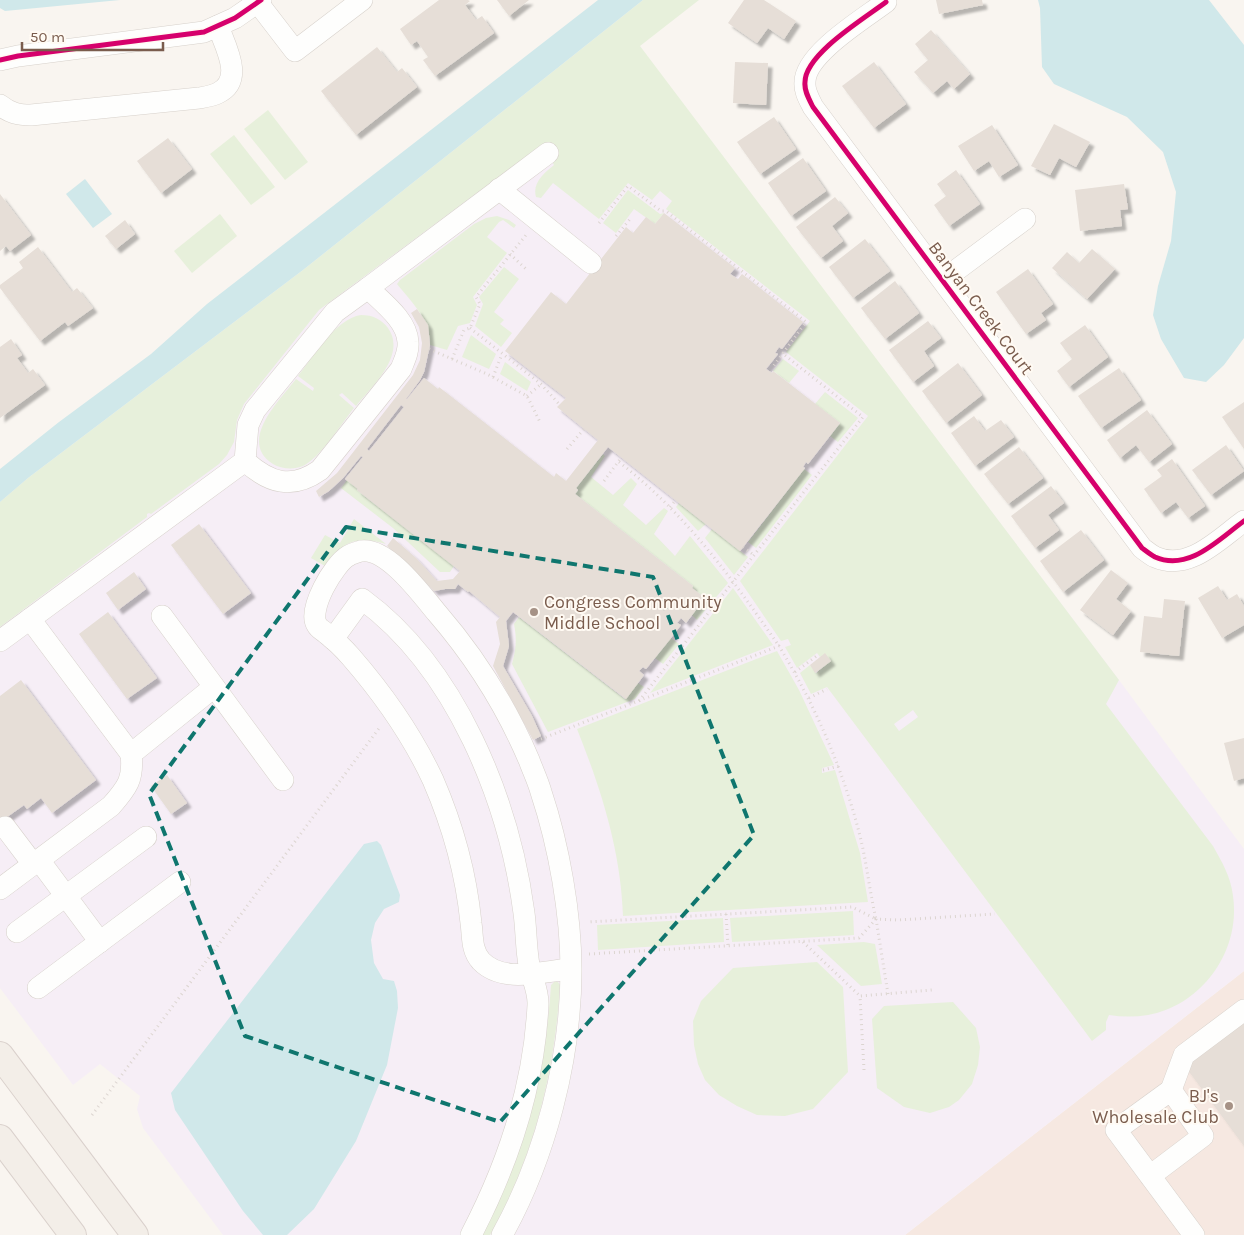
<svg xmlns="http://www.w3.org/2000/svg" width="1244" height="1235" font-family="Karla,sans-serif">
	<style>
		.commercial { fill: #f6e8e1 }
		.education { fill: #f6eef6 }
		.green { fill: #e7f0db; fill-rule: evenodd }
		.water { fill: #d0e8ea }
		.building { fill: #e6ded7; fill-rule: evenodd; filter: url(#shadow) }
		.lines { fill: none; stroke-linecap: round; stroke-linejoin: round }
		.minor-casing { stroke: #d7d1cb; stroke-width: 22 }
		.major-casing { stroke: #dad1cc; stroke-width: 28 }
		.path { stroke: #dcd5d0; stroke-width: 3; stroke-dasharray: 1 4; stroke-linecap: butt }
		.minor { stroke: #fefefd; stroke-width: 21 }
		.major { stroke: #f3eee8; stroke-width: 26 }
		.cycleway-casing { stroke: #fffaf3; stroke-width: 8 }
		.cycleway { stroke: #d6006c; stroke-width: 5 }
		.marked { fill: none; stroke: #0f766e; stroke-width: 4; stroke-dasharray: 10 6; stroke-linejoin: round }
		.poi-dot { fill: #a69286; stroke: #fffaf3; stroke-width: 2 }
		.labels { text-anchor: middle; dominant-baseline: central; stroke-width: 4; stroke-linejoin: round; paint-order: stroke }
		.street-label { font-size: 18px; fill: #7a5c4d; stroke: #fffaf3 }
		.poi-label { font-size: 18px; fill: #7a5c4d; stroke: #fffaf3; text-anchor: start }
	</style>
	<defs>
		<filter id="shadow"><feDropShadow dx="4.5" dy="4.5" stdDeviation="1" flood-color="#0004"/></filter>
	</defs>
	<rect width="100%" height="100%" fill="#f9f5f0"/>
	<path class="commercial" d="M1244 971V1235H905Z"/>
	<path class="education" d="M639 46 1119 680 1244 849V971L905 1235H223L143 1128 137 1109 140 1096 100 1064 73 1085 0 988V544Z"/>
	<g class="green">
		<path d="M643 0H699L640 46 1119 680 1106 704 1213 846C1222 862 1231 877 1233 896 1241 951 1202 1005 1148 1015 1135 1017 1122 1017 1109 1015L1106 1022V1030L1092 1041 827 687 811 694 800 673 810 665 816 673 830 661 825 654 820 657 817 653 797 668 785 647 791 645 788 639 781 641 740 581 868 416 786 352 810 321 666 209 672 201 660 191 652 200 628 183 599 219 553 183 541 198 536 197C532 183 544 173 554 165L544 148 540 146 319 310 244 404 237 420 234 442 227 455 219 464 151 514 149 513 147 514V517L0 627V502L28 478 303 270ZM913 710 918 717 899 731 894 724Z"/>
		<path d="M268 110 308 162 285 180 244 129Z"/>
		<path d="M234 135 275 187 251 205 210 154Z"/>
		<path d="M628 190 660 214 664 213 655 224 634 209 616 233 603 223Z"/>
		<path d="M220 214 237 236 192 273 174 251Z"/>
		<path d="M497 216 509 220 516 225 514 228 503 220 499 222 487 237 507 253 473 297 477 305 470 323 458 326 447 350 430 345C430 319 413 304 397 284L400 280 474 224 486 218Z"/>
		<path d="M504 267 519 279 494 312 504 320 500 324 512 333 501 347 475 326 483 304 479 297Z"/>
		<path d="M361 315C373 315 381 319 388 328 407 355 372 386 356 406L342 393 339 395 354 408C342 423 320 458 303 466 294 470 281 469 273 464 237 441 280 400 296 379L313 391 314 388 298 376C314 356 335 319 361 315Z"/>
		<path d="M471 335 496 354 489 369 462 357Z"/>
		<path d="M783 359 799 371 789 383 773 371Z"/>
		<path d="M505 362 531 382 527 391 500 374Z"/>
		<path d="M825 392 858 418 838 442 830 436 840 423 815 404Z"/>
		<path d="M603 454 605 456 591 477 613 495 631 478 637 484 623 505 646 525 664 508 668 511 654 534 675 556 690 536 728 583 697 620 692 615 705 598 692 588 693 586 575 494 578 490 576 488Z"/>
		<path d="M804 469 812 475 756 548 748 542Z"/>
		<path d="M347 480 358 489 357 490 454 566 450 572H440L393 528 341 488Z"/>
		<path d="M679 503 706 524 698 531 676 507Z"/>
		<path d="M354 519 386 544C357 535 341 542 325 566L311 558 325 535 340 543Z"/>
		<path d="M712 529 748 557 734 575 705 538Z"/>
		<path d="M733 588 773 645 650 693Z"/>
		<path d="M519 617 625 699 638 683 644 687 635 699 548 732 512 664C516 650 517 639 514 624Z"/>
		<path d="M671 638 679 644 663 664 655 658Z"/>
		<path d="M777 651 799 690 834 765 822 768V773L835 770 860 853 868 902 623 916C621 851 601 789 577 729Z"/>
		<path d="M853 911 854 935 732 942 730 918Z"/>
		<path d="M723 918 724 942 598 950 597 925Z"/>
		<path d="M864 942 875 944 882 984 861 986 817 945Z"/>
		<path d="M817 962 843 987 848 1072 813 1109 785 1116 757 1115 737 1106 719 1095 705 1080 698 1064 694 1045 693 1021 701 1001 733 968Z"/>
		<path d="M555 981 558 982 560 985C555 1072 533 1159 490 1235H482C524 1155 545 1075 551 985Z"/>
		<path d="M953 1002 976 1028 980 1047 978 1065 972 1084 959 1100 949 1107 930 1113 904 1107 877 1088 872 1019 884 1006Z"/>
	</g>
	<g class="water">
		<path d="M0 0H120L5 11 0 8Z"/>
		<path d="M598 0H643L303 270 28 478 0 502V469L59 422 151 354 207 304Z"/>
		<path d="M1038 0H1209L1244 45V338L1224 365 1206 382 1184 378 1161 339 1153 315 1158 286 1171 241 1176 192 1163 152 1127 117 1054 84 1042 67 1040 8Z"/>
		<path d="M85 179 112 214 93 228 66 194Z"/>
		<path d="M377 841 381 845 400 895 399 902 384 909 375 923 371 940 374 963 383 979 394 981 397 991 398 1008 387 1065 356 1141 314 1209 287 1235H263L243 1211 175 1110 171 1093 364 844Z"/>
	</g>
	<g class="building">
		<path d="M439 0H468L470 1 465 5 476 20 482 16 494 33 435 76 423 60 428 57 417 41 411 45 400 29Z"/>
		<path d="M497 0H529L509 16Z"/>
		<path d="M744 0H764L796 21 784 39 768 28 757 43 728 23Z"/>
		<path d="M936 0H982L983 5 939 14Z"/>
		<path d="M931 30 970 74 954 89 947 81 933 93 914 72 928 60 915 44Z"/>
		<path d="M377 47 397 72 402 68 417 87 356 135 321 91Z"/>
		<path d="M735 62 768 63 766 105 733 103Z"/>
		<path d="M874 62 906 104 874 128 842 86Z"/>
		<path d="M774 117 796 149 760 174 737 142Z"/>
		<path d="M1054 124 1090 142 1076 167 1059 158 1050 175 1031 166Z"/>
		<path d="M992 125 1018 165 999 177 989 161 974 171 958 146Z"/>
		<path d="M168 138 192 169 161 193 137 161Z"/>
		<path d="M803 158 826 191 791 216 768 183Z"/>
		<path d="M956 170 980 204 949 226 934 205 946 196 937 184Z"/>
		<path d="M1124 184 1128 209 1120 210 1122 226 1080 231 1075 190Z"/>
		<path d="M0 194 31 235 10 251 6 246 0 251Z"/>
		<path d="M835 197 848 213 832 226 843 241 821 258 796 227Z"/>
		<path d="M664 213 735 268 730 274 738 279 742 274 803 322 782 349 779 347 775 353 778 354 766 369 772 373 773 371 840 423 808 464 806 462 803 467 805 468 740 551 608 447 576 488 578 490 575 494 693 586 692 588 705 598 686 623 681 618 677 623 681 625 671 638 646 669 643 667 639 671 644 675 626 699 513 612 506 621 509 646 503 666 532 716 541 736 533 740 493 666 500 644 496 622 500 617 469 591 468 592 458 584 455 589H445L434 591 409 565 387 546 393 538 416 558 437 581 453 579 460 571 357 490 358 489 345 479 363 457 361 456 343 478 329 491 319 497 316 491 337 473 413 375 420 360 422 343 419 327 411 313 417 309 428 325 430 345 424 372 420 380 406 399H407L424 378 438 389 439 387 554 477 556 473 566 481 598 440 557 407 566 398 505 351 551 292 566 304 626 227 633 233 646 217 655 224ZM401 405 404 407 369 451 367 449Z"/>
		<path d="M125 220 135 234 116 249 105 236Z"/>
		<path d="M865 239 890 271 853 298 829 267Z"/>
		<path d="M38 247 72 292 77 288 93 308 68 326 65 322 40 341 0 288V285L23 268 19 262Z"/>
		<path d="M1092 249 1115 269 1087 299 1052 268 1067 252 1079 263Z"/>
		<path d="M1028 269 1053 304 1041 313 1046 320 1026 334 996 292Z"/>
		<path d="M895 281 919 313 885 339 861 308Z"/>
		<path d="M928 321 941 338 924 351 934 366 913 382 889 350Z"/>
		<path d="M1085 325 1108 357 1069 387 1057 371 1072 359 1060 343Z"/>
		<path d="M11 339 22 355 17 358 28 373 33 369 45 385 0 418V347Z"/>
		<path d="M958 363 982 395 946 423 922 391Z"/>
		<path d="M1119 368 1141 400 1101 428 1078 396Z"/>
		<path d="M1244 402V449L1222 417Z"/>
		<path d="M1147 410 1172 444 1149 462 1136 445 1120 458 1107 440Z"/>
		<path d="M974 416 985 431 1001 420 1014 437 975 466 951 433Z"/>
		<path d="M1226 445 1244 471 1211 495 1192 470Z"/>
		<path d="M1019 447 1043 478 1008 504 984 474Z"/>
		<path d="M1172 459 1205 506 1188 518 1176 502 1161 513 1144 489 1162 476 1157 470Z"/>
		<path d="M1051 486 1064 503 1048 515 1059 530 1035 548 1011 516Z"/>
		<path d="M199 524 251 593 223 614 171 545Z"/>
		<path d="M1081 530 1104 560 1063 592 1040 561Z"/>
		<path d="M1111 570 1128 583 1116 599 1131 611 1113 635 1080 610Z"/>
		<path d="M134 572 146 589 118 610 106 593Z"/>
		<path d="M1218 586 1227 600 1237 594 1244 606V625L1222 638 1198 598Z"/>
		<path d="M1164 599 1185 601 1179 656 1140 652 1144 616 1162 618Z"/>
		<path d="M108 612 157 678 127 699 79 634Z"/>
		<path d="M825 653 831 661 815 673 810 665Z"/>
		<path d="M21 680 96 780 52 813 41 798 27 809 24 805 0 822V696Z"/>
		<path d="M1244 738V778L1234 781 1224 743Z"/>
		<path d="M167 775 187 803 171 814 151 786Z"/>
		<path d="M1244 1022V1146L1185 1066Z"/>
	</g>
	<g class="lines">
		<defs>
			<g id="minor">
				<path d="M886 2C865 18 805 54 805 82 804 91 809 99 813 107L1142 548C1146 551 1151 555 1155 557 1189 572 1219 539 1244 521"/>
				<path d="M258 3 295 51 362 0"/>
				<path d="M0 60 18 56 204 32 235 18 261 0"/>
				<path d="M0 105C10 113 18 115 31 115L199 98C205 97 212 96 218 93 245 80 225 46 218 26"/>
				<path d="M499 189 591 263"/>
				<path d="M943 280 1025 219"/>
				<path d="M368 288C382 302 407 320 408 342 409 352 404 361 401 369L320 470C292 490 269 483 245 461L248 425 255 410 335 312Z"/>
				<path d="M368 288 548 153"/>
				<path d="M162 616 283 780"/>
				<path d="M30 619 131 754 214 687"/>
				<path d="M333 639 362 599C456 668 509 800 524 913 526 928 526 943 528 958 529 973 539 989 538 1005 534 1086 508 1164 471 1235"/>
				<path d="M0 641 245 461"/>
				<path d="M5 827 33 864"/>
				<path d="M39 860 100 942"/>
				<path d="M0 889 111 806C127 788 134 779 131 754"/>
				<path d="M17 932 146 837"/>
				<path d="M38 988 180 882"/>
				<path d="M1171 1090 1184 1055 1244 1010"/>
				<path d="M1150 1176 1203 1136 1171 1090 1116 1130 1194 1235"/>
				<path d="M502 1235C545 1158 571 1059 571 970 571 914 559 846 541 792 538 781 533 771 529 760 506 706 475 657 437 613 421 594 387 547 361 551 358 552 351 554 348 556 334 564 307 610 317 625 319 629 324 631 327 634 336 641 344 649 351 657 384 695 412 735 433 780 453 826 466 873 471 923 473 936 471 950 481 961 503 984 543 971 571 969"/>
			</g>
			<g id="major">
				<path d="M0 1055 135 1235"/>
				<path d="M0 1138 73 1235"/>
			</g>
		</defs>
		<use href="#minor" class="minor-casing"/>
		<use href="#major" class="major-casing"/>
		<g class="path">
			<path d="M599 223 628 186 661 211H666L806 322 772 368"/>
			<path d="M616 236 631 218"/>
			<path d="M510 254 527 270"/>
			<path d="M470 328 541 384 559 404"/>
			<path d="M429 349 487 374 527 396 540 422"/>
			<path d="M452 359 464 330 470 328 480 304 476 297 526 235"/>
			<path d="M493 377 502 354"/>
			<path d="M527 396 541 384"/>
			<path d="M567 449 584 429"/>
			<path d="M619 462C686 514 731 577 779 646"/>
			<path d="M604 481 621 458"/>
			<path d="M670 507 675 501"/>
			<path d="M743 547 754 555"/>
			<path d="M795 672 818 655"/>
			<path d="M809 698 827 689"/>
			<path d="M639 701 863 417 782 353"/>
			<path d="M541 739 779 646C816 707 844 771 861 840 867 866 870 893 876 919L852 907 587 922"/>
			<path d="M823 770 839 766"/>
			<path d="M726 914 728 946"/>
			<path d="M803 942 860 996"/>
			<path d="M589 954 859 938 876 919"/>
			<path d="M888 994 876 919 898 920 995 914"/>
			<path d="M864 1070 860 996 932 990"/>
			<path d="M92 1115 380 727"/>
		</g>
		<use href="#minor" class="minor"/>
		<use href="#major" class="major"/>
		<defs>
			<g id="cycleway">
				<path d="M886 2C865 18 805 54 805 82 804 91 809 99 813 107L1142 548C1146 551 1151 555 1155 557 1189 572 1219 539 1244 521"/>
				<path d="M0 60 18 56 204 32 235 18 261 0"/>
			</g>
		</defs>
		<use href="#cycleway" class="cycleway-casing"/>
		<use href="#cycleway" class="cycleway"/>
	</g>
	<path class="marked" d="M346 527 653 577 754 835 500 1122 245 1036 149 794Z"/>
	<g class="poi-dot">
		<circle cx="534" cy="612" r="5"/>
		<circle cx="1229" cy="1106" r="5"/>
	</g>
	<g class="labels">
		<g class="street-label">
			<text transform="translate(981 308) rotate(53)">Banyan Creek Court</text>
		</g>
		<g class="poi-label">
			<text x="544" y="602">Congress Community<tspan x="544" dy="21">Middle School</tspan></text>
			<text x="1219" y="1096" text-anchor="end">BJ's<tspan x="1219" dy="21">Wholesale Club</tspan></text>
		</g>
	</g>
	<path d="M22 42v8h141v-8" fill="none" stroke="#7a5c4d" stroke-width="2.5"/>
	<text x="30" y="42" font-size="15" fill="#7a5c4d" stroke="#fffaf3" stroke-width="4" paint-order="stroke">50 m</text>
</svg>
